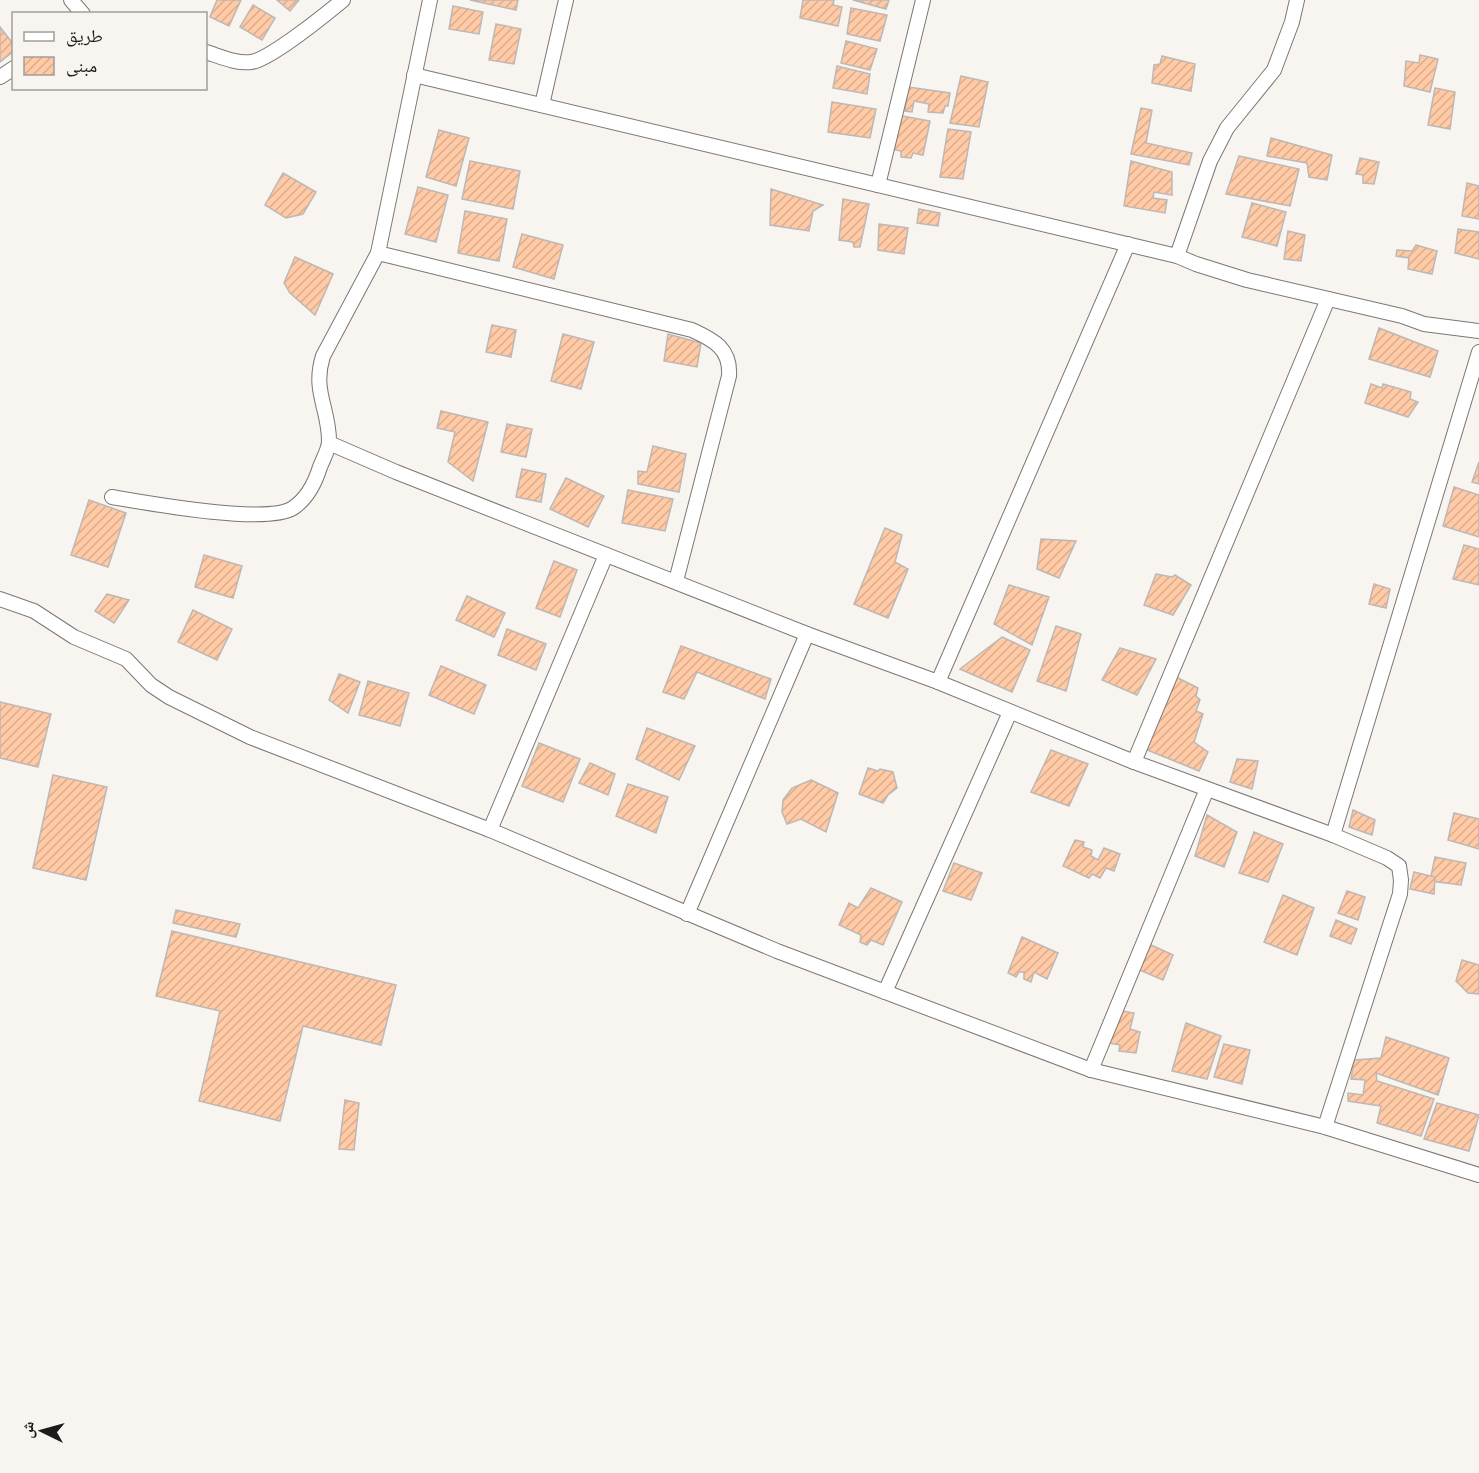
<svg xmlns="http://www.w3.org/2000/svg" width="1479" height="1473" font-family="Spectral,'Noto Naskh Arabic',serif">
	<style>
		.building { fill: url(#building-hatch); stroke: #bdb8b5; stroke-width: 1.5 }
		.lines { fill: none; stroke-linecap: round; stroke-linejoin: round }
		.minor-casing { stroke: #7c7774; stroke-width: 16 }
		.minor { stroke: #fff; stroke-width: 14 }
	</style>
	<defs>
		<pattern id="building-hatch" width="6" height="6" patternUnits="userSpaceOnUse" patternTransform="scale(1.5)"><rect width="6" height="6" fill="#ffcaa5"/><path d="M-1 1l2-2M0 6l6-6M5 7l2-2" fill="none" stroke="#daad8d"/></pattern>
	</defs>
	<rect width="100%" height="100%" fill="#f8f4f0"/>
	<g class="building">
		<path d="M217 0H241L229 26 210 17Z"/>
		<path d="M277 0H299L290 11Z"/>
		<path d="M470 0H518L516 10Z"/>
		<path d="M803 0H834L833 5 842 7 838 26 800 18Z"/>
		<path d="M853 0H889L886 9Z"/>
		<path d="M253 5 275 18 262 40 240 27Z"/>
		<path d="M453 6 483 12 479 34 449 29Z"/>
		<path d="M851 8 887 15 880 41 847 34Z"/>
		<path d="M496 24 521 29 514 64 489 60Z"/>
		<path d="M0 27 14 45V51L0 62Z"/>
		<path d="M846 41 877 49 870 70 841 63Z"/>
		<path d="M1420 55 1438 59 1430 92 1404 86 1406 61 1419 63Z"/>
		<path d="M1162 56 1195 64 1191 91 1152 83 1154 65 1160 64Z"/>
		<path d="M837 66 870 74 867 94 833 88Z"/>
		<path d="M961 76 988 82 979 127 950 123Z"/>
		<path d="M908 87 950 93 948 106H945L943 113 928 112 929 104 914 101 912 112 905 111Z"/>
		<path d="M1435 88 1455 92 1450 129 1428 125Z"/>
		<path d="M832 102 876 109 870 138 828 132Z"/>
		<path d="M1141 108 1152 110 1146 143 1192 153 1189 165 1131 154Z"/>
		<path d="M897 115 930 121 923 155 913 153 911 158 901 157V151L891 149Z"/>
		<path d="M948 129 971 132 963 179 940 177Z"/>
		<path d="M439 130 469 138 456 186 426 177Z"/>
		<path d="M1271 138 1332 155 1327 180 1309 177 1307 163 1267 156Z"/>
		<path d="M1239 156 1299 169 1290 206 1226 194Z"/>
		<path d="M1360 158 1379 162 1374 184 1363 183V175L1356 174Z"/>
		<path d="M470 161 520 171 513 209 462 199Z"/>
		<path d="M1131 161 1172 172V195L1154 192 1153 198 1167 200 1165 213 1124 206Z"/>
		<path d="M283 173 316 192 303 214 286 218 265 205Z"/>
		<path d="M1467 183 1479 186V219L1462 216Z"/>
		<path d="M418 187 448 195 436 242 405 234Z"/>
		<path d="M771 189 823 205 813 211 809 231 770 225Z"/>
		<path d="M843 199 869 204 860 247H854L853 242 839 240Z"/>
		<path d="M1252 203 1286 212 1277 246 1242 237Z"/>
		<path d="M919 209 940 213 938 226 917 223Z"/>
		<path d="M465 211 507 219 499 261 458 253Z"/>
		<path d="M879 224 908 228 904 254 878 250Z"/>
		<path d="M1458 229 1479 232V259L1455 253Z"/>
		<path d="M1288 231 1305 235 1301 261 1284 259Z"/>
		<path d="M522 234 563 245 554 279 513 267Z"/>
		<path d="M1416 245 1437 251 1432 274 1408 269 1409 258 1396 256 1397 250 1412 251Z"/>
		<path d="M295 257 333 274 315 315 290 293 284 283Z"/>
		<path d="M492 325 516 330 511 357 486 352Z"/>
		<path d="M1379 328 1438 351 1430 377 1369 359Z"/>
		<path d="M563 334 594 342 581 389 551 381Z"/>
		<path d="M668 334 701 343 697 367 664 361Z"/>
		<path d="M1371 384 1382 388 1383 384 1411 392 1410 399 1418 402 1408 417 1365 403Z"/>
		<path d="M441 411 488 422 473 481 448 462 455 432 437 428Z"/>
		<path d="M507 424 532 429 526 457 501 452Z"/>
		<path d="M653 446 686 454 679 492 638 484V471L647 472Z"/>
		<path d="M1479 462V484L1472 482Z"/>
		<path d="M522 469 546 474 541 502 516 497Z"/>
		<path d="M566 478 604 496 588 527 550 509Z"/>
		<path d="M1454 487 1479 495V537L1443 526Z"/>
		<path d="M628 490 673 499 665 531 622 523Z"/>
		<path d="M89 500 126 513 108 567 71 555Z"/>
		<path d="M885 528 902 535 895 562 908 569 888 618 854 604Z"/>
		<path d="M1041 539 1076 541 1059 578 1037 569Z"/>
		<path d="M1464 545 1479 549V585L1453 579Z"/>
		<path d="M204 555 242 566 233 598 195 587Z"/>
		<path d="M554 561 577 570 560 617 536 608Z"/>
		<path d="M1156 574 1172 577 1175 575 1191 585 1173 615 1144 605Z"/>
		<path d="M1374 584 1390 589 1386 608 1369 604Z"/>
		<path d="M1009 585 1049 597 1032 645 994 624Z"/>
		<path d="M107 594 129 600 114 623 95 611Z"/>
		<path d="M467 596 505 613 494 637 456 620Z"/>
		<path d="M193 610 232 629 217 660 178 642Z"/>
		<path d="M1056 626 1081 634 1066 691 1037 681Z"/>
		<path d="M507 629 546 644 536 670 498 655Z"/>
		<path d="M1002 637 1030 650 1012 692 960 669Z"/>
		<path d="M681 646 771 679 765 699 697 672 684 699 663 692Z"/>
		<path d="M1120 648 1156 659 1137 695 1102 680Z"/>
		<path d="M441 666 486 685 474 714 429 695Z"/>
		<path d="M339 674 360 682 348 713 329 700Z"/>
		<path d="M1176 677 1198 688 1196 696 1200 700 1196 711 1203 714 1194 742 1208 752 1199 771 1145 749Z"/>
		<path d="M368 681 409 693 400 726 359 715Z"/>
		<path d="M0 702 51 714 38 767 0 758Z"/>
		<path d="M647 728 695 746 679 780 636 759Z"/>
		<path d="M539 743 580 759 563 802 522 786Z"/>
		<path d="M1051 750 1088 764 1069 806 1031 792Z"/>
		<path d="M1237 759 1258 761 1252 789 1230 782Z"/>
		<path d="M590 763 615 774 608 795 579 783Z"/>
		<path d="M868 768 878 771 880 769 893 772 897 788 888 795 883 803 859 794Z"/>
		<path d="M53 775 107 787 86 880 33 868Z"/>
		<path d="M811 780 838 793 826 832 801 819 787 824 782 812 783 800 792 788Z"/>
		<path d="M628 784 668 797 656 833 616 816Z"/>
		<path d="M1353 810 1375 820 1372 835 1349 827Z"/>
		<path d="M1454 813 1479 819V849L1448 840Z"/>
		<path d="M1207 815 1237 832 1224 867 1195 856Z"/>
		<path d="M1254 832 1283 844 1268 882 1239 873Z"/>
		<path d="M1075 840 1084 842 1083 847 1092 850 1091 856 1098 860 1104 848 1120 854 1114 871 1106 868 1100 878 1092 874 1089 878 1063 866Z"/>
		<path d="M1435 857 1466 863 1461 885 1430 881Z"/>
		<path d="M954 863 982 873 971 900 943 891Z"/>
		<path d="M1414 872 1435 877 1434 894 1410 889Z"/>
		<path d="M871 888 902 902 883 945 871 940 867 945 860 942 861 935 839 925 849 903 858 908Z"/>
		<path d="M1347 891 1365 897 1358 920 1338 913Z"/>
		<path d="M1283 895 1314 908 1297 955 1264 942Z"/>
		<path d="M176 910 240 924 236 937 173 923Z"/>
		<path d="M1336 920 1357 929 1351 944 1330 936Z"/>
		<path d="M172 931 396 985 381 1045 303 1026 280 1121 199 1101 220 1011 156 996Z"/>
		<path d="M1022 937 1058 953 1047 979 1034 972 1031 982 1024 979V972H1019L1016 977 1008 973Z"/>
		<path d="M1151 945 1173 955 1163 980 1137 969Z"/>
		<path d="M1462 960 1479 965V994L1468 993 1456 981Z"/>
		<path d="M1122 1011 1134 1013 1130 1029 1140 1032 1136 1053 1119 1051 1120 1045 1109 1043Z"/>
		<path d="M1186 1023 1221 1036 1207 1079 1172 1071Z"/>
		<path d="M1386 1037 1449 1058 1438 1095 1376 1073 1377 1081 1434 1099 1421 1136 1377 1123 1381 1106 1348 1101V1093L1363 1095 1365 1080 1351 1079 1354 1060 1381 1058Z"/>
		<path d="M1224 1044 1250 1050 1242 1084 1214 1077Z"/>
		<path d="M345 1100 359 1103 354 1150 339 1149Z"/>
		<path d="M1437 1103 1479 1115 1469 1151 1424 1139Z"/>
	</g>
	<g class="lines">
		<defs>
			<g id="minor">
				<path d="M71 0 83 14"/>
				<path d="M206 52C219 56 236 64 251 62 269 60 326 14 343 0"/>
				<path d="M414 75 1177 256 1196 264 1247 280 1402 316 1424 324 1479 331"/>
				<path d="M0 77 14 68"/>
				<path d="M542 105 566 0"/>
				<path d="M878 185 923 0"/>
				<path d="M378 253 692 330C714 340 731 349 729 376L676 581"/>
				<path d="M1177 256 1210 161 1227 128 1274 70 1292 22 1297 0"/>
				<path d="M329 443 396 472 807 634 938 682 1134 762 1333 835 1387 858 1399 866 1401 880 1400 894 1325 1127"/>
				<path d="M112 497C147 503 267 525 293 508 308 498 315 483 320 467 323 459 329 449 329 441 329 408 312 391 323 356L378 253 430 0"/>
				<path d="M0 599 34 611 74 637 126 659 151 685 169 697 250 737 490 830 777 951 1091 1070 1325 1127 1479 1175"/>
				<path d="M938 682 1128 244"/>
				<path d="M1134 762 1328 299"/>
				<path d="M490 830 606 555"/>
				<path d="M1333 835 1479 352"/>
				<path d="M687 914 807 634"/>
				<path d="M885 992 1010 712"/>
				<path d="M1091 1070 1207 789"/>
			</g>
		</defs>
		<use href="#minor" class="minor-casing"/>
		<use href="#minor" class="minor"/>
	</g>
	<rect x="12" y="12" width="195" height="78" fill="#f8f4f0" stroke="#a09d9a" stroke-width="1.5"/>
	<rect x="24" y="32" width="30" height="9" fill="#ffffff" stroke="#a09d9a" stroke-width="1.5"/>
	<text x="66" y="42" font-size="18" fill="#1d1b1a">طريق</text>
	<rect x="24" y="57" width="30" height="18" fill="url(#building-hatch)" stroke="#a09d9a" stroke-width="1.5"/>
	<text x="66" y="72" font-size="18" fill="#1d1b1a">مبنى</text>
	<g transform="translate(42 1431) rotate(275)" stroke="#f8f4f0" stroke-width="4.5" paint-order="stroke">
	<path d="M0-4.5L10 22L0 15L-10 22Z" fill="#1d1b1a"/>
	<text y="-9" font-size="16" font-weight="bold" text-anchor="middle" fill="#1d1b1a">ش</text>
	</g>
</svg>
